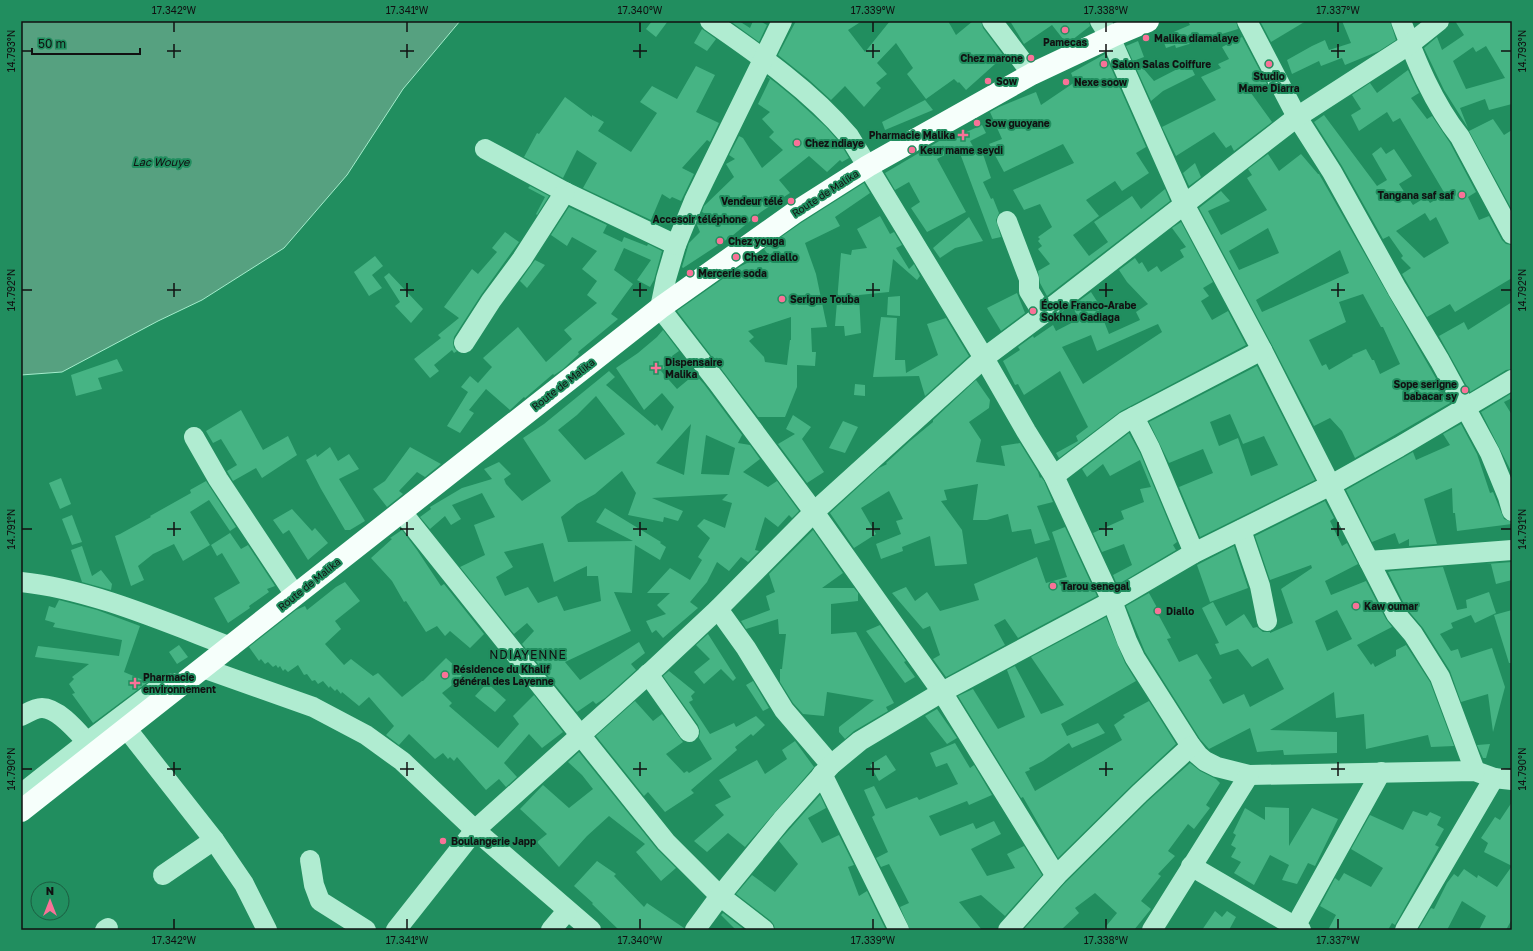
<svg xmlns="http://www.w3.org/2000/svg" width="1533" height="951" font-family="'Golos Text',sans-serif">
	<style>
		.water { fill: #56a180; stroke: #a4edcc }
		.building { fill: #46b484; fill-rule: evenodd }
		.lines { fill: none; stroke-linecap: round; stroke-linejoin: round }
		.minor { stroke: #b0ecd1; stroke-width: 20 }
		.major { stroke: #f6fffb; stroke-width: 22 }
		.ticks { fill: none; stroke: #111; stroke-width: 1.5 }
		.poi-dot { fill: #f97298; stroke: #218e5f; stroke-width: 1.5 }
		.labels { text-anchor: middle; dominant-baseline: central; stroke-width: 4; stroke-linejoin: round; paint-order: stroke }
		.poi-label { font-size: 10px; font-weight: bold; fill: #111; stroke: #218e5f; text-anchor: start }
		.street-label { font-size: 10px; fill: #111; stroke: #218e5f }
		.water-label { font-size: 11px; font-style: italic; fill: #111; stroke: #218e5f }
		.quarter-label { font-size: 12px; letter-spacing: 1px; fill: #111; stroke: #218e5f }
		.neatline { fill: none; stroke: #111; stroke-width: 1.5 }
		.ticks-label { font-size: 10px; text-anchor: middle; fill: #111 }
	</style>
	<rect width="100%" height="100%" fill="#218e5f"/>
	<path class="water" d="M21 21H460L403 89 347 175 284 248 202 300 158 321 62 372 21 375Z"/>
	<g class="building">
		<path d="M652 21H668L656 37 646 29Z"/>
		<path d="M730 21H739L750 28 753 21H760L767 25 759 42Z"/>
		<path d="M796 21H862L848 30 865 52 890 21H948L956 35 973 21H981L983 28 1004 56 966 90 959 82 958 83 954 79 926 99 907 74 913 68 896 43 877 63 887 74 876 83 881 88 864 107 845 86 831 100 808 79 778 55Z"/>
		<path d="M1010 21H1089L1090 26 1067 44 1052 25 1024 44Z"/>
		<path d="M1188 21H1236L1238 29 1176 48 1175 45 1166 48 1162 37 1190 25Z"/>
		<path d="M1260 21H1306L1271 42Z"/>
		<path d="M1342 21H1390L1396 40 1379 51 1345 65 1342 58 1321 66 1319 61 1292 74 1287 60 1312 46 1325 40 1329 50 1351 43Z"/>
		<path d="M1455 21H1512V104L1489 110 1485 99 1460 108 1468 128 1444 90 1424 48 1437 37 1442 50 1464 35ZM1486 46 1505 78 1466 89 1453 61 1473 47 1476 52Z"/>
		<path d="M702 29 716 39 707 51 694 43Z"/>
		<path d="M1239 31 1267 84 1251 93 1272 122 1234 151 1231 145 1226 148 1214 132 1176 156 1162 127 1216 100 1201 77 1221 68 1218 64 1229 59 1222 47 1242 37Z"/>
		<path d="M1138 41 1144 57 1136 60 1154 81 1189 63 1195 75 1163 91 1151 101 1126 46Z"/>
		<path d="M1105 54 1146 147 1136 153 1149 173 1122 191 1115 181 1086 200 1099 216 1073 235 1089 256 1108 242 1094 222 1132 196 1141 209 1165 189 1170 201 1047 296 1040 283 1038 271 1050 264 1038 249 1042 246 1038 241 1040 239 1038 237 1052 227 1040 204 1024 210 1013 190 1074 163 1063 144 1004 172 989 144 1002 139 990 112 999 107 1036 92 1041 105 1075 82 1071 73Z"/>
		<path d="M696 66 715 75 696 112 719 123 710 142 707 140 682 168 694 174 681 201 672 197 670 199 662 194 651 220 583 188 597 163 577 150 563 178 524 157 537 133 539 134 565 97 592 117V115L604 122 598 131 631 152 657 113 640 102 652 86 677 99Z"/>
		<path d="M1408 70 1419 93 1411 98 1427 119 1432 116 1450 143 1476 192 1468 197 1479 220 1489 216 1502 240 1506 244 1512 245V278L1455 312 1450 304 1427 317 1402 274 1411 268 1401 258 1403 256 1389 236 1383 239 1342 166 1314 122 1324 115 1377 186 1387 180 1372 154 1381 147 1386 154 1394 149 1412 176 1399 184 1413 205 1426 197 1430 203 1445 194 1400 118 1393 122 1387 112 1359 131 1351 115 1361 109 1352 95 1370 83 1377 93ZM1425 213 1430 221 1436 217 1449 243 1424 258 1396 231Z"/>
		<path d="M767 77H768L776 83 793 97 826 127 840 143 849 158 842 162 840 160 827 172 809 156 779 180 790 193 761 212 732 236 683 268 682 267 689 243 700 232 697 225 708 215 702 212 704 206 734 177 726 164 735 159 729 155 739 136 743 138 762 168 783 150 769 137 774 132 762 119 770 112 758 104 770 79Z"/>
		<path d="M925 100 933 110 885 130 882 122Z"/>
		<path d="M1493 119 1504 135 1512 130V210L1469 131Z"/>
		<path d="M982 125 986 133 970 141 975 150 981 148 991 178 983 182 991 199 993 198 999 213 996 220 1001 237 992 239 958 148 937 159 966 212 927 232 911 208 920 202 909 182 895 190 885 173 951 134 953 138Z"/>
		<path d="M1268 154 1279 171 1301 154 1318 174H1319L1450 403 1355 458 1342 431 1330 418 1314 426 1272 345 1199 208 1221 191 1230 201 1208 211 1221 235 1267 210 1247 178 1252 175 1248 169ZM1268 228 1279 253 1239 270 1229 251ZM1340 250 1349 273 1262 312 1256 300ZM1363 294 1381 327H1383L1400 364 1380 374 1374 360H1372L1366 349 1352 355 1353 356 1329 370 1326 364 1322 366 1309 340 1346 322 1339 302Z"/>
		<path d="M1195 163 1201 177 1189 186 1183 173Z"/>
		<path d="M864 183 870 193 835 217 840 226 805 243 816 274 827 327 811 328 812 352H816L815 366 797 365V387L785 417H758L677 311 741 266 767 253 764 249 801 223ZM791 317V340H790L787 365 765 362 764 357 749 341 754 337 748 331Z"/>
		<path d="M530 186 549 196 537 215 536 214 545 197 528 188Z"/>
		<path d="M569 207 607 225 603 233 622 242 624 237 647 246 648 244 662 251 654 280 650 287 637 280 651 260 624 248 614 270 633 284 611 314 618 319 578 352 579 354 563 369 554 375 553 374 525 398 524 397 510 410 486 389 469 410 474 413 460 433 447 426 468 392 461 387 470 376 478 383 492 367 483 358 518 327 546 362 572 339 564 330 597 303 587 295 597 281 582 269 597 251 572 237 567 246 551 235Z"/>
		<path d="M880 216 890 234 894 232 902 245 896 248 909 269 914 264 920 276 917 280 893 259 889 292 859 295 861 333 845 336 844 326H835L841 253 851 255 852 250 867 248 857 229Z"/>
		<path d="M969 217 983 241 955 248 940 258 933 248Z"/>
		<path d="M1181 222 1213 282 1203 288 1209 296 1201 301 1212 320 1228 311 1246 345 1121 411 1059 458 1056 453 1078 441 1076 436 1088 427 1060 371 1024 395 1018 384 1015 385 1003 361 1020 350 1018 347 1033 336 1034 338 1053 325 1056 331 1079 319 1072 306 1091 292 1102 309 1100 311 1109 334 1140 320 1136 312 1148 304 1127 282 1119 270 1135 258 1139 264 1142 262 1148 272 1157 266 1161 272 1184 257 1180 250 1186 247 1172 228ZM1158 324 1162 332 1083 384 1062 347 1091 335 1097 351Z"/>
		<path d="M505 232 519 242 481 295 454 337 453 343 454 348 457 351 454 353 452 350 434 365 439 371 430 378 414 359 441 338 438 335 459 318 444 307 472 269 478 274 497 252 492 248Z"/>
		<path d="M375 256 383 266 372 275 382 288 369 296 354 272Z"/>
		<path d="M535 260 545 265 527 288 520 281Z"/>
		<path d="M389 273 423 309 411 323 395 306 400 302 384 277Z"/>
		<path d="M1017 293 1025 313 1001 331 987 308Z"/>
		<path d="M900 296V316L887 315 888 297Z"/>
		<path d="M1512 302V369L1506 370 1470 392 1439 336 1464 322 1468 330Z"/>
		<path d="M881 317 897 318 895 360H905L906 373 938 355 927 324 946 318 969 356 925 396 919 376 873 377Z"/>
		<path d="M663 330 679 351 672 356 676 360 661 371 677 389 695 374 704 384 742 435 738 443 750 445 760 459 743 472 768 487 777 481 799 511 792 518 789 515 778 527 765 517 755 550 759 551 748 562 741 557 729 571 717 562 707 582 690 602 698 608 663 638 656 630 652 633 646 621 666 614 657 605 670 593H647L670 568 690 580 702 560 698 557 710 538 697 526 704 519 725 528 732 503 722 500 728 494 652 498 683 511 678 521 664 517 663 522 628 515 636 493 622 471 595 494 577 504 561 517 568 542 633 541 596 522 605 508 661 542 660 543 666 547 660 560 635 545 632 593 614 592 631 631 565 662 580 680 639 642 645 653 631 664 636 670 605 698 596 704 593 701 577 712 522 644 534 631 527 623 514 634 460 567 485 555 474 525 495 517 482 493 452 505 461 519 451 525 445 516 430 529 420 517 431 509 430 507 462 488 492 479 484 469 499 462 511 474 504 479 506 484 522 501 551 481 523 438 544 424 609 371 615 377 606 385 655 426 657 424 662 431 674 407 662 393 644 410 616 368 638 353 657 337ZM596 396 625 434 585 460 558 430 577 415ZM691 424 684 475 656 463ZM706 435 735 448 729 475 701 474ZM543 543 554 582 587 566V576H598L601 601 564 611 557 596 538 603 528 587 505 596 496 577 513 567 504 552Z"/>
		<path d="M117 359 123 371 98 378 102 389 76 396 71 375Z"/>
		<path d="M1257 366 1315 480 1200 537 1179 487 1213 473 1203 449 1169 463 1149 422ZM1230 414 1243 444 1264 436 1278 465 1251 476 1238 438 1219 446 1210 422Z"/>
		<path d="M976 380 990 400 989 408 969 422 981 440 976 462 1005 466 1001 446 1020 443 1038 472 1040 478 1041 477 1044 481 1053 502 1037 506 1050 540 1035 544 1031 529 1012 532 1008 514 987 520H973L978 484 944 490 947 500 941 501 962 530 967 564 935 566 930 536 902 547 903 551 881 559 876 544 901 534 896 521 903 519 889 491 861 508 876 534 854 548 830 513 879 468 887 464 886 463 910 441 933 422V420Z"/>
		<path d="M855 384 865 385V396L854 395Z"/>
		<path d="M1512 393V398L1504 402 1512 415V473L1481 412Z"/>
		<path d="M241 410 263 450 288 436 297 455 262 478 256 468 233 481 227 471 237 465 221 439 213 443 206 431Z"/>
		<path d="M793 415 811 427 802 439 824 472 807 483 778 444 795 434 786 429Z"/>
		<path d="M843 421 858 427 845 453 829 448Z"/>
		<path d="M1461 424 1477 454 1490 493 1493 492 1504 519 1512 522V524L1457 531 1455 513H1453L1452 488 1424 499 1437 544 1409 546V539L1399 544 1395 533 1372 542 1346 490 1413 452 1416 460 1450 445 1443 434Z"/>
		<path d="M1129 433 1140 453 1177 542 1173 545 1176 550 1117 585 1113 575 1132 565 1124 544 1102 552 1093 533 1124 519 1121 511 1144 502 1140 489 1151 487 1140 460 1110 476 1103 464 1087 477 1082 469Z"/>
		<path d="M330 447 338 461 349 454 359 469 339 479 365 521 350 530H345L321 489 306 460 316 454 317 457Z"/>
		<path d="M410 447 441 464 425 477 417 472 399 491 403 494 387 507 373 489 385 481Z"/>
		<path d="M61 478 71 504 60 509 49 483Z"/>
		<path d="M206 481 236 527 230 531 209 500 190 512 210 545 183 561 174 544 153 554 138 566 144 580 131 586 115 536 120 534 151 517 150 516 191 493 190 490Z"/>
		<path d="M1325 501 1334 518 1330 521 1342 546 1347 543 1358 564 1325 581 1331 595 1366 581 1386 619 1392 627 1357 645 1371 665 1373 663 1375 667 1396 656V650L1406 645 1430 682 1454 746 1431 747 1428 735 1366 749 1364 714 1336 718 1334 692 1270 730 1337 732V753L1284 755 1283 750 1257 752 1250 728 1209 749 1200 739 1145 652 1126 606 1149 593 1160 613 1158 614 1171 638 1167 639 1179 662 1197 654 1212 678 1209 680 1223 704 1244 694 1250 707 1284 689 1268 658 1252 667 1238 649 1220 655 1215 644 1219 643 1202 608 1213 602 1226 626 1244 614 1253 628 1257 627 1263 632H1270V633L1293 623 1281 589 1312 568 1311 565 1270 580 1255 536ZM1337 610 1352 639 1327 651 1315 621Z"/>
		<path d="M292 509 312 531 315 528 328 543 308 560 289 530 283 534 273 520Z"/>
		<path d="M72 515 82 542 72 545 62 519Z"/>
		<path d="M1065 527 1097 596 1018 638 1005 619 994 625 1005 645 946 677 933 659 940 655 930 626 923 629 892 593 906 587 915 601 927 592 940 611 979 600 974 584 1037 557 1046 583 1067 577 1052 532Z"/>
		<path d="M402 530 417 550 441 586 444 584 484 634 470 648 450 631 445 636 437 626 426 632 406 601 404 602 392 581 371 558 392 539 390 538Z"/>
		<path d="M813 530 843 573 822 588H854L858 593V601L831 604V634L856 632 894 703 886 707 888 711 854 731 845 739 839 732V727L874 700 827 692 824 716 803 714 793 703 780 682V669H782L786 634H779L778 619 746 629 741 621 770 610 766 596 775 592 769 574Z"/>
		<path d="M230 533 241 549 248 545 275 586 267 589 269 592 249 606 250 608 228 623 214 598 240 583 222 553 217 556 211 545Z"/>
		<path d="M82 546 92 576 101 570 112 584 111 590 82 582 71 550Z"/>
		<path d="M1234 546 1248 588 1210 602 1197 565Z"/>
		<path d="M1512 562V580L1496 584 1491 564H1486Z"/>
		<path d="M1443 567 1457 610 1467 608 1466 600 1489 592 1496 613 1475 623 1471 615 1451 623 1453 628 1440 634 1451 651 1458 649 1461 658 1492 648 1505 687 1493 732 1488 694 1461 702 1450 671 1423 628 1406 608 1388 572 1392 571Z"/>
		<path d="M345 582 360 601 335 621 341 629 325 644 344 665 351 659 373 676 378 673 402 697 422 681H423L446 658 465 675 442 693 452 703 449 706 498 748 519 724 513 716 534 695 563 732 542 748 529 734 504 763 517 777 506 787 499 779 486 790 457 757 454 761 450 757 448 759 443 753 435 759 409 734 399 745 386 735 394 726 369 697 359 706 342 692 341 694 337 689 335 691 330 686 329 688 323 681 318 684 315 680 312 681 307 674 304 675 298 665 288 672 285 669 283 671 280 666 278 668 276 665 273 667 268 662 265 664 261 659 259 661 249 647 296 610 305 606 307 610 336 587Z"/>
		<path d="M59 600 97 610 140 626 124 672 148 682 93 723 72 694 75 693 69 684 74 679 72 677 89 664 35 657 38 646 119 656 122 640 53 627 55 623 45 620 49 606 55 608Z"/>
		<path d="M1512 610V663H1509L1494 615Z"/>
		<path d="M1106 617 1125 663 1136 681 1061 724 1067 736 1098 723 1105 733 1072 748 1069 743 1043 761 1029 768 1030 770 1025 772 1035 791 1122 740 1114 725 1125 717 1123 715 1149 701 1176 744 1132 785 1058 858 1023 797 1021 798 958 696 973 689 998 729 1025 717 1007 670 1015 666 1041 714 1064 705 1031 657Z"/>
		<path d="M880 625 906 661 904 662 915 677 905 683 866 631Z"/>
		<path d="M708 634 736 678 733 681 721 669 704 684 694 672 710 659 696 645Z"/>
		<path d="M179 645 188 657 177 664 169 652Z"/>
		<path d="M669 671 695 692 691 696 693 700 689 702 710 734 734 723 736 727 756 716 765 725 753 736 751 734 735 747 737 750 691 790 694 793 665 812 648 792 644 796 596 736 635 701 653 721 662 714 683 742 666 754 684 773 687 771 689 773 712 759 699 738 700 731 698 725 663 676Z"/>
		<path d="M753 681 769 708 763 711 746 685Z"/>
		<path d="M487 683 506 700 495 712 475 696Z"/>
		<path d="M937 709 957 738 947 744 925 716Z"/>
		<path d="M795 741 814 767 745 847 728 833 707 852 694 841 724 815 715 805 731 797 719 780 757 760 765 774 787 759 782 750Z"/>
		<path d="M955 743 970 768 974 765 992 795 969 805 967 801 929 816 940 836 973 823 976 829 994 821 1001 834 971 849 987 876 1015 868 1007 854 1024 846 1042 875 1005 916 981 895 959 902 982 930H910L900 907 909 903 889 864 881 867 876 858 888 852 872 817 875 815 864 790 874 786 886 809 917 797 919 800 958 784 947 763 936 767 930 753Z"/>
		<path d="M1490 744 1486 758H1483L1477 745Z"/>
		<path d="M579 752 657 849 676 868 661 881 636 852 645 844 609 816 587 836 559 867 537 842 547 834 520 809 543 785 569 808 593 789 582 775 568 762Z"/>
		<path d="M886 755 896 770 879 781 870 765Z"/>
		<path d="M1190 763 1200 771 1216 779 1220 783 1206 805 1210 808 1194 829 1188 824 1168 851 1175 856 1158 874 1161 876 1141 901 1151 909 1134 930H1103L1117 913 1095 893 1075 908 1079 913 1061 930H1023L1064 884 1148 801Z"/>
		<path d="M820 795 826 808 808 818 822 843 839 835 854 865 848 867 859 896 867 891 886 930H775L774 925 771 921 736 894 752 875 775 892 798 864 779 841Z"/>
		<path d="M1512 802V919L1506 930H1479L1486 916 1462 901 1447 930H1418L1431 908 1434 909 1447 883 1454 874 1458 877 1464 869 1477 878 1478 875 1497 887 1512 866 1484 852 1488 843 1481 838 1495 817 1500 820Z"/>
		<path d="M1265 807 1289 808V846L1312 808 1338 819 1315 866 1308 863 1297 884 1282 880 1289 865 1270 855 1254 885 1234 873 1241 862 1231 857 1236 848 1231 845 1236 835 1233 833 1245 808 1265 820Z"/>
		<path d="M1413 811 1427 816 1430 812 1441 817 1437 825 1444 829 1435 845 1439 847 1395 925 1392 923 1388 930H1328L1336 915 1320 906 1335 878 1339 881 1344 873 1371 887 1383 868 1351 849 1370 815 1403 830Z"/>
		<path d="M597 861 616 874 614 876 644 907 647 903 684 928V930H619L592 904 593 903 574 886Z"/>
		<path d="M1215 911 1222 917 1227 911 1236 917 1229 930H1202Z"/>
		<path d="M723 913 745 930H736L721 915Z"/>
	</g>
	<g class="lines">
		<g class="minor">
			<path d="M710 21C759 55 810 90 849 136L984 358 1026 431 1054 476 1112 601 1127 641 1135 658 1191 746 1198 755 1205 761 1217 767 1249 775 1475 771 1494 778 1512 780"/>
			<path d="M782 21 694 201 676 245 666 279 660 308 718 383 814 512 942 692 1056 876"/>
			<path d="M992 21 1032 74"/>
			<path d="M1100 21 1110 37 1184 204 1262 350 1369 561 1512 550"/>
			<path d="M1247 21 1297 117 1332 172 1397 289 1440 361 1490 453 1508 497 1512 511"/>
			<path d="M1401 21C1416 61 1433 103 1460 137L1512 234"/>
			<path d="M485 149 565 192 676 245"/>
			<path d="M1007 221 1029 279V291L1043 314"/>
			<path d="M464 343 491 301 522 259 565 192"/>
			<path d="M1134 417 1150 448 1194 553"/>
			<path d="M194 437 218 479 295 595"/>
			<path d="M1054 476 1126 421 1262 350"/>
			<path d="M401 511 666 842 720 896 764 930"/>
			<path d="M1241 530 1260 586 1267 621"/>
			<path d="M1369 561 1396 614 1413 634 1440 677 1475 771"/>
			<path d="M21 582C90 589 165 622 231 647"/>
			<path d="M718 609 746 648 784 710 831 765"/>
			<path d="M203 668 313 707 366 735 402 761 475 830 591 930"/>
			<path d="M648 674 689 732"/>
			<path d="M21 716C27 713 35 708 42 708 58 708 77 731 87 742"/>
			<path d="M126 728 214 840 244 884 267 930"/>
			<path d="M822 774 899 930"/>
			<path d="M21 794 87 742 160 687 170 683 182 684"/>
			<path d="M310 860 314 885 320 901 366 930"/>
			<path d="M1191 866 1301 930"/>
			<path d="M163 875 214 840"/>
			<path d="M1295 927 1381 772"/>
			<path d="M105 930 108 928"/>
			<path d="M396 930 475 830 653 670 718 609 814 512 984 358 1043 314 1297 117 1410 44 1439 21"/>
			<path d="M551 930 567 911"/>
			<path d="M695 930 720 896 782 820 831 765 860 741 942 692 1112 601 1194 553 1331 485 1399 447 1512 380"/>
			<path d="M1008 930 1056 876 1140 793 1191 746"/>
			<path d="M1152 930 1249 775"/>
			<path d="M1405 930 1494 778"/>
		</g>
		<path class="major" d="M21 811 660 308 794 213 868 166 1032 74 1117 34 1148 21"/>
	</g>
	<path class="ticks" d="M174 22V32M407 22V32M640 22V32M873 22V32M1106 22V32M1338 22V32M174 44V58M407 44V58M640 44V58M873 44V58M1106 44V58M1338 44V58M22 51H32M167 51H181M400 51H414M633 51H647M866 51H880M1099 51H1113M1331 51H1345M1501 51H1511M174 283V297M407 283V297M640 283V297M873 283V297M1106 283V297M1338 283V297M22 290H32M167 290H181M400 290H414M633 290H647M866 290H880M1099 290H1113M1331 290H1345M1501 290H1511M174 522V536M407 522V536M640 522V536M873 522V536M1106 522V536M1338 522V536M22 529H32M167 529H181M400 529H414M633 529H647M866 529H880M1099 529H1113M1331 529H1345M1501 529H1511M174 762V776M407 762V776M640 762V776M873 762V776M1106 762V776M1338 762V776M22 769H32M167 769H181M400 769H414M633 769H647M866 769H880M1099 769H1113M1331 769H1345M1501 769H1511M174 919V929M407 919V929M640 919V929M873 919V929M1106 919V929M1338 919V929"/>
	<g class="poi-dot">
		<circle cx="1065" cy="30" r="4"/>
		<circle cx="1146" cy="38" r="4"/>
		<circle cx="1031" cy="58" r="4"/>
		<circle cx="1104" cy="64" r="4"/>
		<circle cx="1269" cy="64" r="4"/>
		<circle cx="988" cy="81" r="4"/>
		<circle cx="1066" cy="82" r="4"/>
		<circle cx="977" cy="123" r="4"/>
		<path d="M961 129h4v4h4v4h-4v4h-4v-4h-4v-4h4z"/>
		<circle cx="797" cy="143" r="4"/>
		<circle cx="912" cy="150" r="4"/>
		<circle cx="1462" cy="195" r="4"/>
		<circle cx="791" cy="201" r="4"/>
		<circle cx="755" cy="219" r="4"/>
		<circle cx="720" cy="241" r="4"/>
		<circle cx="736" cy="257" r="4"/>
		<circle cx="690" cy="273" r="4"/>
		<circle cx="782" cy="299" r="4"/>
		<circle cx="1033" cy="311" r="4"/>
		<path d="M654 362h4v4h4v4h-4v4h-4v-4h-4v-4h4z"/>
		<circle cx="1465" cy="390" r="4"/>
		<circle cx="1053" cy="586" r="4"/>
		<circle cx="1356" cy="606" r="4"/>
		<circle cx="1158" cy="611" r="4"/>
		<circle cx="445" cy="675" r="4"/>
		<path d="M133 677h4v4h4v4h-4v4h-4v-4h-4v-4h4z"/>
		<circle cx="443" cy="841" r="4"/>
	</g>
	<g class="labels">
		<g class="poi-label">
			<text x="1154" y="38">Malika diamalaye</text>
			<text x="1065" y="42" text-anchor="middle">Pamecas</text>
			<text x="1023" y="58" text-anchor="end">Chez marone</text>
			<text x="1112" y="64">Salon Salas Coiffure</text>
			<text x="1269" y="76" text-anchor="middle">Studio<tspan x="1269" dy="12">Mame Diarra</tspan></text>
			<text x="996" y="81">Sow</text>
			<text x="1074" y="82">Nexe soow</text>
			<text x="985" y="123">Sow guoyane</text>
			<text x="955" y="135" text-anchor="end">Pharmacie Malika</text>
			<text x="805" y="143">Chez ndiaye</text>
			<text x="920" y="150">Keur mame seydi</text>
			<text x="1454" y="195" text-anchor="end">Tangana saf saf</text>
			<text x="783" y="201" text-anchor="end">Vendeur télé</text>
			<text x="747" y="219" text-anchor="end">Accesoir téléphone</text>
			<text x="728" y="241">Chez youga</text>
			<text x="744" y="257">Chez diallo</text>
			<text x="698" y="273">Mercerie soda</text>
			<text x="790" y="299">Serigne Touba</text>
			<text x="1041" y="305">École Franco-Arabe<tspan x="1041" dy="12">Sokhna Gadiaga</tspan></text>
			<text x="665" y="362">Dispensaire<tspan x="665" dy="12">Malika</tspan></text>
			<text x="1457" y="384" text-anchor="end">Sope serigne<tspan x="1457" dy="12">babacar sy</tspan></text>
			<text x="1061" y="586">Tarou senegal</text>
			<text x="1364" y="606">Kaw oumar</text>
			<text x="1166" y="611">Diallo</text>
			<text x="453" y="669">Résidence du Khalif<tspan x="453" dy="12">général des Layenne</tspan></text>
			<text x="143" y="677">Pharmacie<tspan x="143" dy="12">environnement</tspan></text>
			<text x="451" y="841">Boulangerie Japp</text>
		</g>
		<g class="street-label">
			<text transform="translate(825 193) rotate(-33)">Route de Malika</text>
			<text transform="translate(563 384) rotate(-38)">Route de Malika</text>
			<text transform="translate(309 584) rotate(-39)">Route de Malika</text>
		</g>
		<g class="water-label">
			<text x="161" y="161">Lac Wouye</text>
		</g>
		<g class="quarter-label">
			<text x="528" y="654">NDIAYENNE</text>
		</g>
	</g>
	<rect width="1533" height="951" fill="none" stroke="#218e5f" stroke-width="44"/>
	<g transform="translate(50 901)"><circle r="19" fill="#218e5f" stroke="#1b5c40"/>
	<path d="M0-3L7 15L0 10L-7 15Z" fill="#f97298"/>
	<text y="-6" font-size="11" font-weight="bold" text-anchor="middle" fill="#111111">N</text>
	</g>
	<path d="M32 48v6h108v-6" fill="none" stroke="#111111" stroke-width="2"/>
	<text x="38" y="48" font-size="12" fill="#111111" stroke="#218e5f" stroke-width="3" paint-order="stroke">50 m</text>
	<rect x="22" y="22" width="1489" height="907" class="neatline"/>
	<g class="ticks-label">
		<text x="174" y="14">17.342°W</text>
		<text x="407" y="14">17.341°W</text>
		<text x="640" y="14">17.340°W</text>
		<text x="873" y="14">17.339°W</text>
		<text x="1106" y="14">17.338°W</text>
		<text x="1338" y="14">17.337°W</text>
		<text transform="translate(11 51) rotate(-90)" y="4">14.793°N</text>
		<text transform="translate(1522 51) rotate(-90)" y="4">14.793°N</text>
		<text transform="translate(11 290) rotate(-90)" y="4">14.792°N</text>
		<text transform="translate(1522 290) rotate(-90)" y="4">14.792°N</text>
		<text transform="translate(11 529) rotate(-90)" y="4">14.791°N</text>
		<text transform="translate(1522 529) rotate(-90)" y="4">14.791°N</text>
		<text transform="translate(11 769) rotate(-90)" y="4">14.790°N</text>
		<text transform="translate(1522 769) rotate(-90)" y="4">14.790°N</text>
		<text x="174" y="944">17.342°W</text>
		<text x="407" y="944">17.341°W</text>
		<text x="640" y="944">17.340°W</text>
		<text x="873" y="944">17.339°W</text>
		<text x="1106" y="944">17.338°W</text>
		<text x="1338" y="944">17.337°W</text>
	</g>
</svg>
